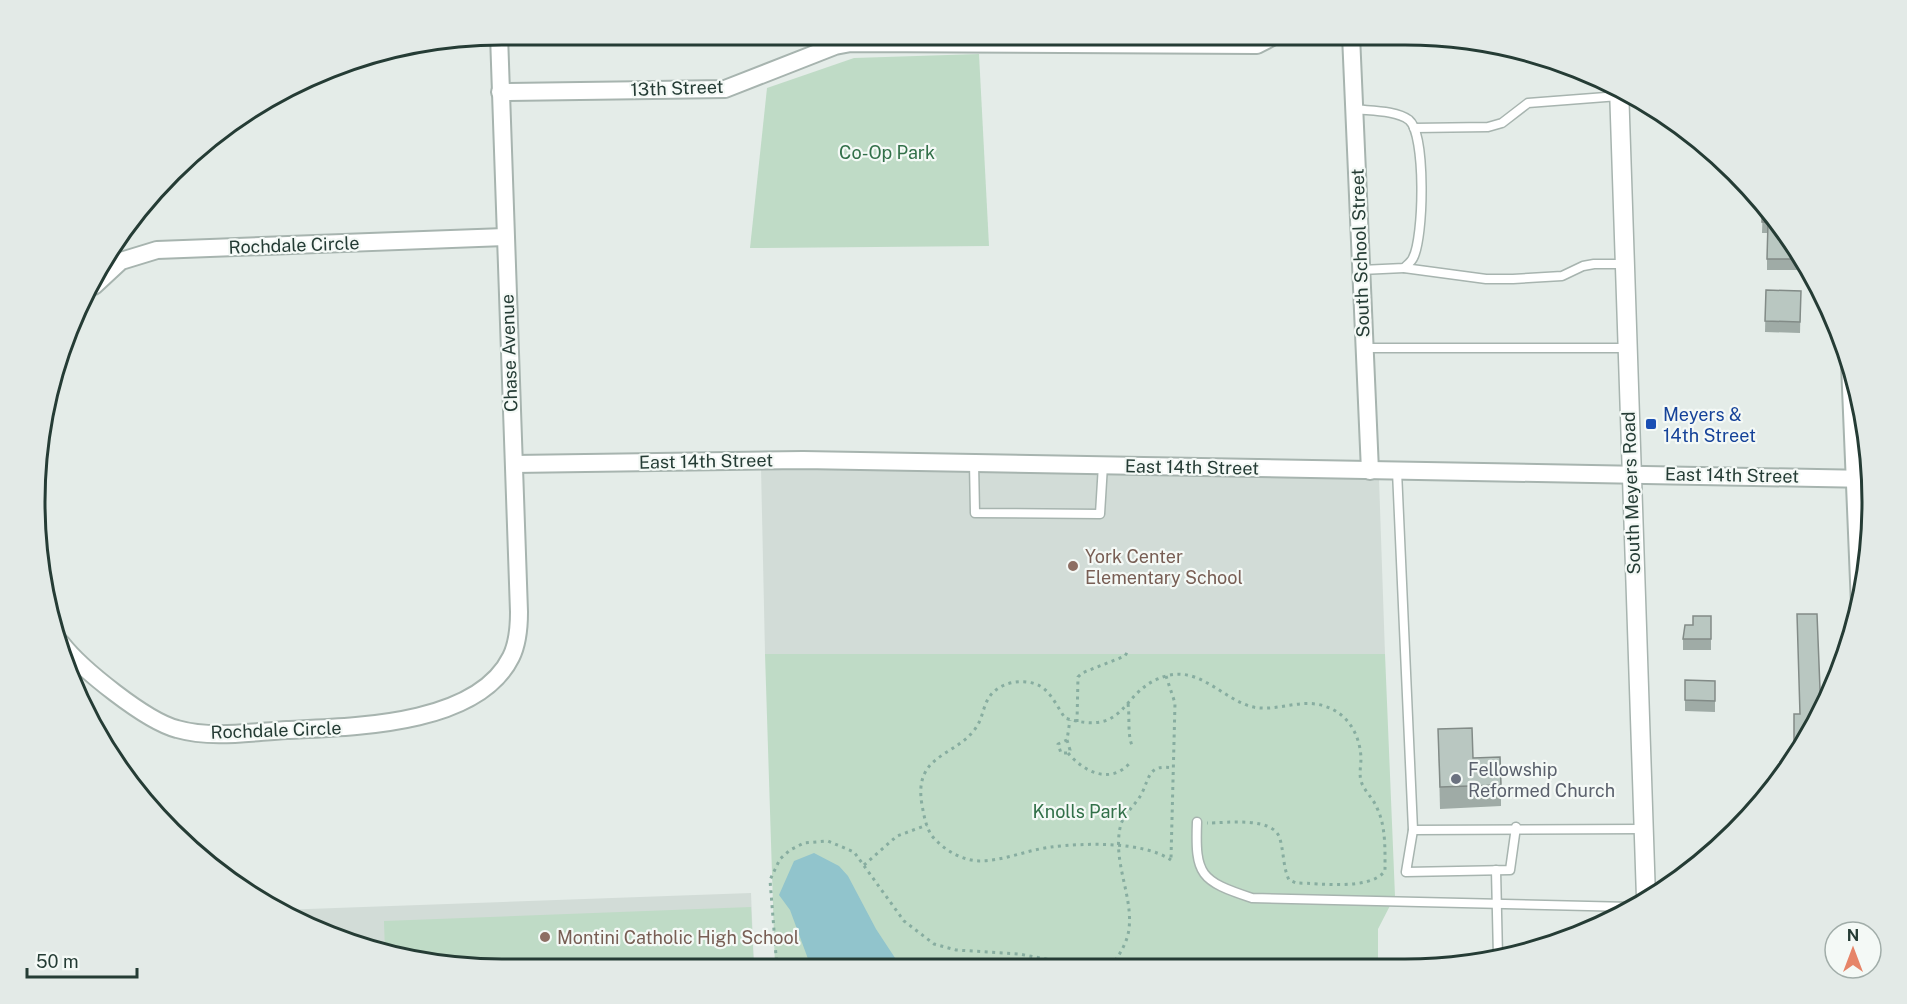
<svg xmlns="http://www.w3.org/2000/svg" width="1907" height="1004" font-family="'Public Sans',sans-serif">
	<style>
		.built { fill: #d2dcd7 }
		.green { fill: #bfdbc6 }
		.water { fill: #91c4cc }
		.lines { fill: none; stroke-linecap: round; stroke-linejoin: round }
		.service-casing { stroke: #a7b4af; stroke-width: 11 }
		.minor-casing { stroke: #a7b4af; stroke-width: 20 }
		.tertiary-casing { stroke: #a7b4af; stroke-width: 21 }
		.path { stroke: #87ada0; stroke-width: 3; stroke-dasharray: 3 4.5; stroke-linecap: butt }
		.service { stroke: #fff; stroke-width: 8 }
		.minor { stroke: #fff; stroke-width: 16 }
		.tertiary { stroke: #fff; stroke-width: 18 }
		.wall { fill: #9faba6 }
		.building { fill: #b9c7c1; stroke: #828b87; stroke-width: 1.5 }
		.transit-dot { fill: #1a4fb4; stroke: #f4f9f6; stroke-width: 2 }
		.education-dot { fill: #8d6e63; stroke: #f4f9f6; stroke-width: 2 }
		.worship-dot { fill: #6b7280; stroke: #f4f9f6; stroke-width: 2 }
		.labels { text-anchor: middle; dominant-baseline: central; stroke-width: 4.5; stroke-linejoin: round; paint-order: stroke }
		.street-label { font-size: 18px; fill: #253c35; stroke: #f4f9f6 }
		.park-label { font-size: 18px; fill: #327049; stroke: #f4f9f6 }
		.transit-label { font-size: 18px; fill: #164399; stroke: #f4f9f6; text-anchor: start }
		.education-label { font-size: 18px; fill: #785e54; stroke: #f4f9f6; text-anchor: start }
		.worship-label { font-size: 18px; fill: #5b616d; stroke: #f4f9f6; text-anchor: start }
		.rim { fill: none; stroke: #253c35; stroke-width: 3 }
	</style>
	<rect width="100%" height="100%" fill="#e4ece8"/>
	<g class="built">
		<path d="M761 467 1379 479 1385 654H765Z"/>
		<path d="M751 893 754 968 472 969 381 954 295 921 280 910Z"/>
	</g>
	<g class="green">
		<path d="M979 54 989 246 750 248 767 88 854 58Z"/>
		<path d="M765 654H1385L1395 896 1378 929V966L775 968Z"/>
		<path d="M751 907 754 968 472 969 385 954 384 921Z"/>
	</g>
	<path class="water" d="M814 853 839 866 848 876 876 929 901 967H811L790 910 779 895 794 861Z"/>
	<g class="lines">
		<defs>
			<g id="service">
				<path d="M1354 109C1369 111 1396 110 1409 120 1426 134 1424 238 1413 258 1412 261 1407 265 1404 268L1361 270"/>
				<path d="M1414 128 1488 127 1502 123 1528 103 1619 96"/>
				<path d="M1404 268 1486 279H1513L1562 276 1583 266 1594 264H1624"/>
				<path d="M1364 348H1626"/>
				<path d="M974 463 975 513 1100 514 1103 465"/>
				<path d="M1397 471 1413 830 1406 872 1510 870 1516 827"/>
				<path d="M1197 822C1195 875 1200 881 1252 898L1631 907"/>
				<path d="M1413 830 1643 829"/>
				<path d="M1496 870 1498 957"/>
			</g>
			<g id="minor">
				<path d="M1351 35 1370 471"/>
				<path d="M500 92 725 89 835 46 851 43 1257 45 1276 35"/>
				<path d="M94 286 121 261 157 250 505 237"/>
				<path d="M1850 364 1860 605"/>
				<path d="M514 464 803 460 1870 479"/>
				<path d="M61 643C81 669 146 721 177 729 212 739 251 732 287 730 352 727 477 726 511 657 518 643 519 627 519 612L499 35"/>
			</g>
			<path id="tertiary" d="M1619 87 1646 898"/>
		</defs>
		<use href="#service" class="service-casing"/>
		<use href="#minor" class="minor-casing"/>
		<use href="#tertiary" class="tertiary-casing"/>
		<g class="path">
			<path d="M1166 676 1175 703 1171 858"/>
			<path d="M1128 704C1130 716 1127 738 1133 747"/>
			<path d="M1077 722 1078 677 1082 673 1125 656 1129 649"/>
			<path d="M1067 740 1070 750 1068 753H1061L1058 744 1067 740 1070 720"/>
			<path d="M1068 753C1083 771 1109 785 1129 764"/>
			<path d="M1171 860C1143 841 1084 843 1051 847 1027 850 1003 861 979 861 961 860 944 850 932 836 926 827 924 816 922 805 913 754 955 757 975 729 983 719 983 705 990 696 1001 681 1025 678 1040 686 1051 692 1058 708 1065 718 1130 738 1119 689 1166 676 1196 667 1218 693 1244 704 1270 716 1298 697 1324 706 1348 713 1360 735 1361 758 1361 765 1359 773 1361 781 1364 791 1373 798 1377 808 1386 826 1385 851 1385 871 1369 891 1321 883 1296 883L1289 880C1283 867 1284 853 1280 839 1274 816 1226 823 1207 823"/>
			<path d="M864 865 897 836 927 825"/>
			<path d="M1111 967C1119 955 1127 944 1129 929 1133 896 1113 863 1120 828 1122 815 1136 805 1142 793 1150 776 1149 764 1173 768"/>
			<path d="M777 968 770 880 780 859 790 850 804 843 828 841 854 852 904 921 934 944 956 950 1019 954 1089 967"/>
		</g>
		<use href="#service" class="service"/>
		<use href="#minor" class="minor"/>
		<use href="#tertiary" class="tertiary"/>
	</g>
	<g class="wall">
		<path d="M1763 202 1802 257V270H1767V233H1762Z"/>
		<path d="M1766 290 1801 291 1800 333 1765 332Z"/>
		<path d="M1711 616V650H1683V639Z"/>
		<path d="M1685 680 1715 681V712L1685 711Z"/>
		<path d="M1794 714H1821L1796 752H1794Z"/>
		<path d="M1438 729 1473 758 1501 785V806L1440 809Z"/>
	</g>
	<g class="building">
		<path d="M1763 202 1802 257V259H1767L1768 222H1762Z"/>
		<path d="M1766 290 1801 291 1800 322 1765 321Z"/>
		<path d="M1797 614H1817L1821 714 1803 741H1794V714H1800Z"/>
		<path d="M1693 616H1711V639H1683L1685 625H1693Z"/>
		<path d="M1685 680 1715 681V701L1685 700Z"/>
		<path d="M1472 728 1473 758 1500 757 1501 785 1440 787 1438 729Z"/>
	</g>
	<rect class="transit-dot" x="1645" y="418" width="12" height="12" rx="3"/>
	<g class="education-dot">
		<circle cx="1073" cy="566" r="6"/>
		<circle cx="545" cy="937" r="6"/>
	</g>
	<circle class="worship-dot" cx="1456" cy="779" r="6"/>
	<g class="labels">
		<g class="street-label">
			<text transform="translate(677 88) rotate(-2)">13th Street</text>
			<text transform="translate(294 245) rotate(-2)">Rochdale Circle</text>
			<text transform="translate(1360 253) rotate(-92)">South School Street</text>
			<text transform="translate(509 353) rotate(-92)">Chase Avenue</text>
			<text transform="translate(706 461) rotate(-1)">East 14th Street</text>
			<text transform="translate(1192 467) rotate(1)">East 14th Street</text>
			<text transform="translate(1732 475) rotate(1)">East 14th Street</text>
			<text transform="translate(1631 493) rotate(-92)">South Meyers Road</text>
			<text transform="translate(276 730) rotate(-2)">Rochdale Circle</text>
		</g>
		<g class="park-label">
			<text x="887" y="152">Co-Op Park</text>
			<text x="1080" y="811">Knolls Park</text>
		</g>
		<g class="transit-label">
			<text x="1663" y="414">Meyers &amp;<tspan x="1663" dy="21">14th Street</tspan></text>
		</g>
		<g class="education-label">
			<text x="1085" y="556">York Center<tspan x="1085" dy="21">Elementary School</tspan></text>
			<text x="557" y="937">Montini Catholic High School</text>
		</g>
		<g class="worship-label">
			<text x="1468" y="769">Fellowship<tspan x="1468" dy="21">Reformed Church</tspan></text>
		</g>
	</g>
	<path d="M0 0H1907V1004H0ZM502 45H1405A457 457 0 0 1 1862 502V502A457 457 0 0 1 1405 959H502A457 457 0 0 1 45 502V502A457 457 0 0 1 502 45Z" fill="#e3eae7" fill-rule="evenodd"/>
	<path class="rim" d="M502 45H1405A457 457 0 0 1 1862 502V502A457 457 0 0 1 1405 959H502A457 457 0 0 1 45 502V502A457 457 0 0 1 502 45Z"/>
	<g transform="translate(1853 950)"><circle r="28" fill="#f4f9f6" stroke="#a1ada9" stroke-width="1.5"/>
	<path d="M0-4.5L10 22L0 15L-10 22Z" fill="#e68468"/>
	<text y="-9" font-size="16" font-weight="bold" text-anchor="middle" fill="#253c35">N</text>
	</g>
	<path d="M27 968v9h110v-9" fill="none" stroke="#253c35" stroke-width="3"/>
	<text x="36" y="968" font-size="18" fill="#253c35" stroke="#f4f9f6" stroke-width="4.5" paint-order="stroke">50 m</text>
</svg>
